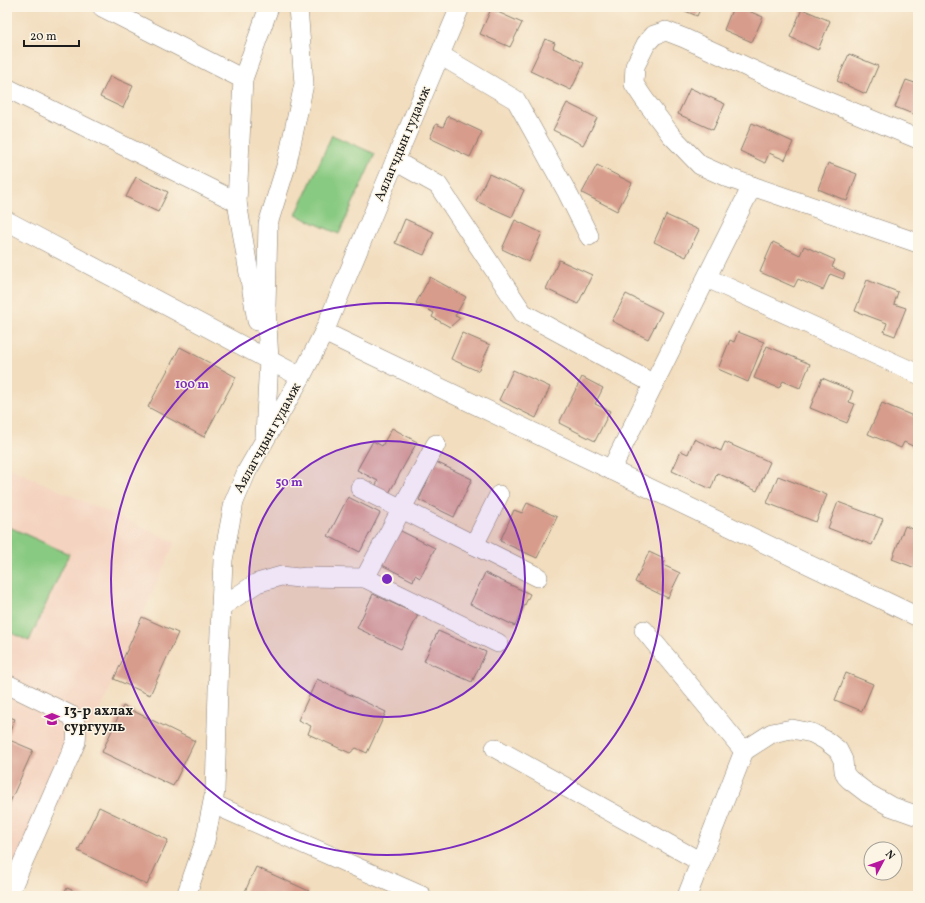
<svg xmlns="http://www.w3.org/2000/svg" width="925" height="903" font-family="Vollkorn,serif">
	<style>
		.built { fill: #f4d3c0 }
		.green { fill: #89ca82; stroke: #52734f }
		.building { fill: #d79c8c }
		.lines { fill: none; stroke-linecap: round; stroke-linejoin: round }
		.minor-casing { stroke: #877c6d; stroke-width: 20 }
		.minor { stroke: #fff; stroke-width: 19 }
		.ring { fill: none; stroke: #7b2cbf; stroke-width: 2 }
		.labels { text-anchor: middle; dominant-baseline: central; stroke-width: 3; stroke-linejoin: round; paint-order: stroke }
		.street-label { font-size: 14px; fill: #1c1c1c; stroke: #fcf5e5 }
		.poi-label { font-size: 14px; font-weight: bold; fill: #1c1c1c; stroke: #fcf5e5; text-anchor: start }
		.centre { fill: #7b2cbf; stroke: #fcf5e5; stroke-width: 2 }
		.ring-label { font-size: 12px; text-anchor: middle; font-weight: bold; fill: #7b2cbf; stroke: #fcf5e5; stroke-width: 3; stroke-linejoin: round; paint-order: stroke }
	</style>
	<rect width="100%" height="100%" fill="#fcf5e5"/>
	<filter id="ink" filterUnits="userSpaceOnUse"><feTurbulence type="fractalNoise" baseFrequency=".025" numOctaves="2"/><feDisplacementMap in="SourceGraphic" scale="8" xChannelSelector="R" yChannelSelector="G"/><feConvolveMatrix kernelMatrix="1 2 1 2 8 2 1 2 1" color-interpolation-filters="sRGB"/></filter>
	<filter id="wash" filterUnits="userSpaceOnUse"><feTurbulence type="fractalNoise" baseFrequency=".012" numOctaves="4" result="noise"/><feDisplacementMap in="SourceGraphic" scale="16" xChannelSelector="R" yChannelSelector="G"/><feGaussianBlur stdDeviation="0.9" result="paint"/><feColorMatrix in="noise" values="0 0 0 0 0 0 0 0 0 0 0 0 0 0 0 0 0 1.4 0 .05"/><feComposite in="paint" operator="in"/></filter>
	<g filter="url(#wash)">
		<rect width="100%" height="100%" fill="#f2ddbe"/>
		<path class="built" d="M7 467 175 542 18 896H7Z"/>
		<g class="green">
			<path d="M332 135 375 154 339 234 296 215Z"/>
			<path d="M7 526 69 554 29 641 7 631Z"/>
		</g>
		<g id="blocks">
			<g class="building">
				<path d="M676 7H701L697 16Z"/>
				<path d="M733 7H739L763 17 752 42 724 30Z"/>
				<path d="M491 9 522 23 510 47 480 34Z"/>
				<path d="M802 9 830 21 818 50 790 37Z"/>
				<path d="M545 39 555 43 553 48 584 63 571 90 530 71Z"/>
				<path d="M849 54 878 66 866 94 837 81Z"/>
				<path d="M110 76 133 86 123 108 100 97Z"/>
				<path d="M906 80 918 84V116L895 107Z"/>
				<path d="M690 88 725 104 713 130 678 114Z"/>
				<path d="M567 103 597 118 583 145 553 130Z"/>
				<path d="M448 116 482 132 470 157 430 138 436 124 443 127Z"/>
				<path d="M752 123 793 142 785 160 769 153 765 163 740 151Z"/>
				<path d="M828 163 857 174 847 201 818 189Z"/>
				<path d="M597 165 632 183 617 211 582 193Z"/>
				<path d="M489 174 524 190 512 217 476 201Z"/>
				<path d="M136 177 168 192 158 212 126 197Z"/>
				<path d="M666 215 699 230 686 257 654 242Z"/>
				<path d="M405 219 434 232 424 255 395 243Z"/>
				<path d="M515 220 542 233 529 262 502 249Z"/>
				<path d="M773 242 800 255 804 246 835 260 832 267 845 273 843 279 830 274 823 290 798 279 794 287 760 272Z"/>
				<path d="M559 260 592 275 578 304 546 289Z"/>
				<path d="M430 277 466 297 455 316 460 318 450 327 432 317 434 313 416 303Z"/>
				<path d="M867 280 898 292 894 304 906 308 895 336 884 332 887 323 855 311Z"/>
				<path d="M626 294 662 312 648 339 612 321Z"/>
				<path d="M738 332 764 342 748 382 718 369 730 340 734 342Z"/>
				<path d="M462 333 490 345 478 371 451 359Z"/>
				<path d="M767 346 810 364 800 388 783 381 779 388 754 378Z"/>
				<path d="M180 347 236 377 204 437 148 407Z"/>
				<path d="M513 370 550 387 536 418 499 400Z"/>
				<path d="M582 377 603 388 595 404 610 411 595 441 559 423Z"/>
				<path d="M822 378 853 391 849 402 855 404 847 423 810 408Z"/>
				<path d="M882 403 918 418V427L916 431H918V441L915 447 904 442 901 448 868 434Z"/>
				<path d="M392 428 417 442 388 495 375 487 378 481 357 470 373 441 382 446Z"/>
				<path d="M694 439 721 451 725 442 770 462 757 491 717 473 711 489 672 471 681 451 688 454Z"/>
				<path d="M436 462 472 479 454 517 419 500Z"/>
				<path d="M778 476 827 495 816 522 767 503Z"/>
				<path d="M348 497 380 513 360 552 328 536Z"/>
				<path d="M838 502 883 519 872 545 828 528Z"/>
				<path d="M527 503 557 517 537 558 500 541 514 510 522 513Z"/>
				<path d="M905 526 918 531V569L892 559Z"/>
				<path d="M399 530 435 548 420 578 415 575 413 581 382 565Z"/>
				<path d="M649 552 666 560 663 565 680 573 668 598 635 582Z"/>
				<path d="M485 573 530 594 515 626 470 604Z"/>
				<path d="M373 594 418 615 401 649 357 628Z"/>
				<path d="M142 617 178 633 150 695 114 679Z"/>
				<path d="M438 631 486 652 472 682 424 661Z"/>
				<path d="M846 673 873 684 862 711 835 700Z"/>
				<path d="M317 679 386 712 367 753 356 748 350 753 308 734 311 726 298 720Z"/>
				<path d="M123 706 195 741 173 786 102 752Z"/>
				<path d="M7 716 15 719 7 738Z"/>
				<path d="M7 739 33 750 7 809Z"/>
				<path d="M99 807 168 840 147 885 78 851Z"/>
				<path d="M256 867 309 891 307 896H243Z"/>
				<path d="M67 888 86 896H63Z"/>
			</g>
		</g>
	</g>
	<g filter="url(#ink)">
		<use href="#blocks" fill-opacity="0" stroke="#877c6d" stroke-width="1"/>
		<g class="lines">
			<defs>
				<g id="minor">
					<path d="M102 7 243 79"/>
					<path d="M440 55 516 100 567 192 589 236"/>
					<path d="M7 88 237 202"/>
					<path d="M395 161 438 185 523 313 654 384"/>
					<path d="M752 186 918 243"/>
					<path d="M7 221 301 377"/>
					<path d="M707 278 918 374"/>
					<path d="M257 321 237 202 243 79 269 7"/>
					<path d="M324 332 918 617"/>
					<path d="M265 436 269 360 266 307 268 224 287 163 304 84 298 7"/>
					<path d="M611 470 752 186 729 178 700 165 671 135 644 99 634 84 635 66 646 44 654 35 666 31 684 38 764 75 918 139"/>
					<path d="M360 488 538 577"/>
					<path d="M474 545 499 495"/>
					<path d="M365 578 436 444"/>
					<path d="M221 607 257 583 281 576 299 578 306 577 365 578 498 643"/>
					<path d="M644 630 744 751 687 896"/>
					<path d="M7 684 72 716C77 726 77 731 76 742L8 896"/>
					<path d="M495 748 701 862"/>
					<path d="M744 751 772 733 792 729 812 733 825 740 838 750 843 760 844 771 846 776 850 780 867 793 890 806 918 816"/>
					<path d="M213 804 422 896"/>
					<path d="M186 896 205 841 215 791 219 656 223 560 234 502 247 471 301 377 324 332 395 161 460 7"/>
				</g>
			</defs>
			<use href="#minor" class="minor-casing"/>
			<use href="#minor" class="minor"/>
		</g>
	</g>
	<circle cx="387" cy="579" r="138" fill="#7b2cbf" fill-opacity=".12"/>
	<g class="ring">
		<circle cx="387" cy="579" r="138"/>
		<circle cx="387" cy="579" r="276"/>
	</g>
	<defs>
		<symbol id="school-bare" viewBox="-9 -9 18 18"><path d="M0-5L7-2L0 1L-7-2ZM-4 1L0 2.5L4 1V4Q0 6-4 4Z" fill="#b5179e" stroke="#fcf5e5" stroke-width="2.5" paint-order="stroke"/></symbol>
	</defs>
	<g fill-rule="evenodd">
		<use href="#school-bare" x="41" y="708" width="22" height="22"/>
	</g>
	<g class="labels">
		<g class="street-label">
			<text transform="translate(403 144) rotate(-67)">Аялагчдын гудамж</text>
			<text transform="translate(268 438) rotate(-61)">Аялагчдын гудамж</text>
		</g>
		<g class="poi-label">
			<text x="64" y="711">13-р ахлах<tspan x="64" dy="16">сургууль</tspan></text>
		</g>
	</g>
	<circle cx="387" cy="579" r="6" class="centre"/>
	<g class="ring-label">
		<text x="192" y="388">100 m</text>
		<text x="289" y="486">50 m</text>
	</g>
	<rect width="925" height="903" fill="none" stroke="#fcf5e5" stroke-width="24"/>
	<g transform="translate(883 861) rotate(49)"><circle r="19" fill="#fcf5e5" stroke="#a29e95"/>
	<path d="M0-3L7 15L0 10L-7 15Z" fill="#b5179e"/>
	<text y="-6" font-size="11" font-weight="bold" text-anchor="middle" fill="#1c1c1c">N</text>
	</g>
	<path d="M24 40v6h55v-6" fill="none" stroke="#1c1c1c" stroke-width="2"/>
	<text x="30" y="40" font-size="12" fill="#1c1c1c" stroke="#fcf5e5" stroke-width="3" paint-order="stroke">20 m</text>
</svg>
